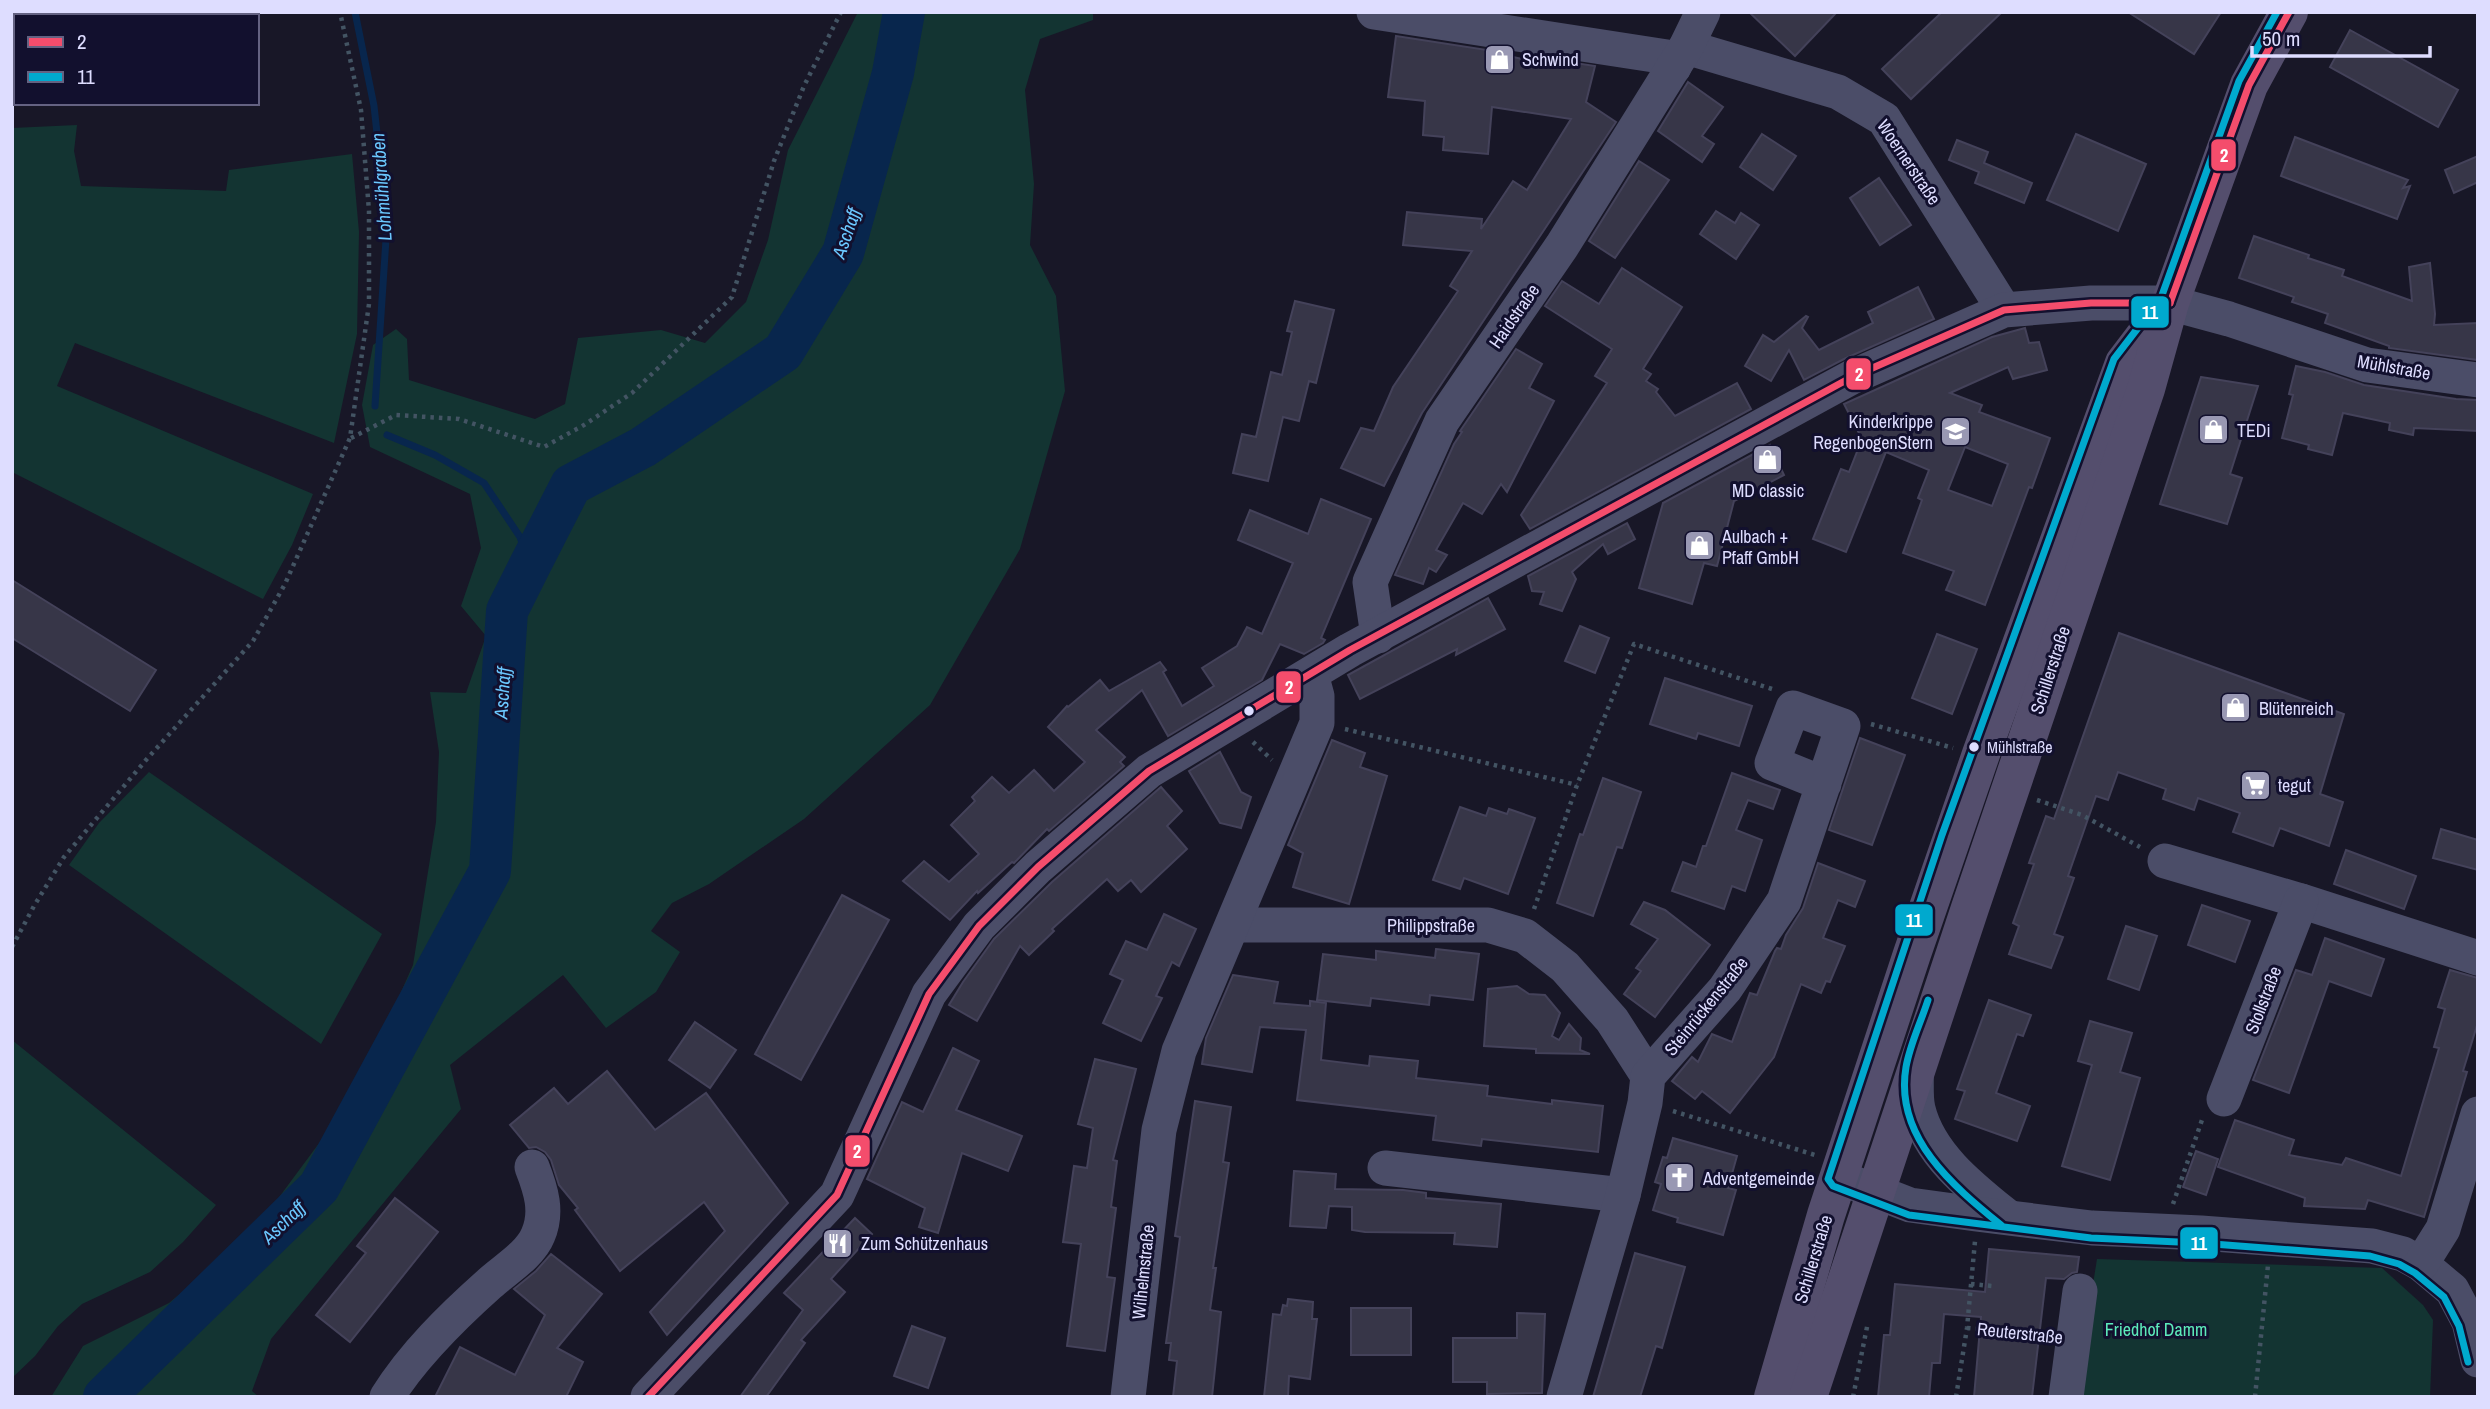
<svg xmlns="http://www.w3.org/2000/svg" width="2490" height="1409" font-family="'Archivo Narrow',sans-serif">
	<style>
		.green { fill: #133432 }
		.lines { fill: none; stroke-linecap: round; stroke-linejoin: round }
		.stream { stroke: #08264d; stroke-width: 7 }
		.river { stroke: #08264d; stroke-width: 42 }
		.building { fill: #373648; stroke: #44425a; stroke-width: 2; fill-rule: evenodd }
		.path { stroke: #435463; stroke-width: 4.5; stroke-dasharray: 3.5 5; stroke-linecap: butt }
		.minor { stroke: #4b4d68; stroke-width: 35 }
		.major { stroke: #544e6d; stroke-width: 38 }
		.bus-1-casing { stroke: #12102e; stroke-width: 12 }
		.bus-2-casing { stroke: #12102e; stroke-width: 12 }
		.bus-1 { stroke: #f44d6c; stroke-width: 7 }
		.bus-2 { stroke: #00a9ce; stroke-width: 7 }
		.bus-dot { fill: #deddff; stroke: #12102e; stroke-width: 2.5 }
		.labels { text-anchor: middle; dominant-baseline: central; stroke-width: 6; stroke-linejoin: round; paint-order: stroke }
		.bus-label { font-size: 16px; fill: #deddff; stroke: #12102e; text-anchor: start }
		.poi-label { font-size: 18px; fill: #deddff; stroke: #12102e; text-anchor: start }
		.street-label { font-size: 18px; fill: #deddff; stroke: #12102e }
		.park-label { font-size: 18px; fill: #5debbb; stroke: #12102e }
		.water-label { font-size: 19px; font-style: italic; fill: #6bc8ff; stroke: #12102e }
		.line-badge { stroke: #12102e; stroke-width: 2.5 }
		.badge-label { font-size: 19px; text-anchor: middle; font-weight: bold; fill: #fff }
	</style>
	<rect width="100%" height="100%" fill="#181727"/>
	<g class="green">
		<path d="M858 12H1093V20L1040 39 1025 90 1034 184 1030 245 1056 296 1065 391 1020 549 930 705 804 819 709 884 672 903 651 931 680 952 656 992 606 1028 563 975 450 1065 461 1109 271 1339 252 1391 259 1397H51L83 1346 169 1303 251 1235 357 1092 413 965 436 822 439 752 430 692 466 693 486 636 461 606 481 548 470 494 370 447 362 405 373 345 396 329 407 339 409 380 535 419 565 404 578 338 661 330 705 343 746 302 768 240 788 150Z"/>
		<path d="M77 125 74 151 81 186 226 191 229 170 352 154 359 232 357 334 334 443 75 343 57 386 313 494 292 545 263 599 12 472V128Z"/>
		<path d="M149 772 382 934 321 1044 69 865 99 823Z"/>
		<path d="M12 1040 216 1205 183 1242 150 1272 82 1304 58 1326 35 1356 12 1378Z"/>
		<path d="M2097 1259 2382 1268 2423 1305 2433 1320 2430 1397H2075Z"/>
	</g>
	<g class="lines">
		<g class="stream">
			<path d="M355 12 374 106 387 224 375 406"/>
			<path d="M387 435 435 455 484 483 520 537 530 565"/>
		</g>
		<path class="river" d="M104 1397 319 1187 490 871 507 611 530 565 571 485 643 447 783 352 843 253 893 73 904 12"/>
	</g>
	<g class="building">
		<path d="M1749 12H1837L1795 56Z"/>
		<path d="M1942 12H2002L1911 99 1882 69Z"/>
		<path d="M2128 12H2221L2194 54Z"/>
		<path d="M2350 30 2458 90 2438 127 2330 67Z"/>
		<path d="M1396 36 1513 54V57L1554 66 1556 60 1595 66 1586 102 1616 122 1422 413 1384 486 1341 468 1361 428 1374 431 1393 387 1458 291 1450 286 1472 251 1403 245 1407 212 1482 219 1481 229 1513 181 1527 190 1571 119 1492 107 1488 154 1443 150 1444 137 1423 135 1425 101 1388 97Z"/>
		<path d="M1688 82 1723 107 1702 136 1714 144 1702 162 1658 131Z"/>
		<path d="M1762 134 1796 156 1773 190 1740 167Z"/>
		<path d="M2076 134 2146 164 2118 231 2047 200Z"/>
		<path d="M2295 137 2408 180 2403 188 2410 186 2397 219 2281 176Z"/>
		<path d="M1957 140 1988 152 1984 163 2032 183 2024 203 1975 183 1979 172 1949 160Z"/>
		<path d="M2478 156V182L2454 193 2445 170Z"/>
		<path d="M1639 161 1669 180 1615 258 1589 241Z"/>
		<path d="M1879 178 1911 225 1880 245 1850 198Z"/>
		<path d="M1716 211 1735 223 1741 213 1759 225 1736 259 1700 234Z"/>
		<path d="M2254 236 2309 255 2308 258 2344 270 2342 276 2412 301 2409 267 2430 263 2435 314 2434 325 2478 323V360L2389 348V346L2325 323 2328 314 2292 302 2294 297 2239 278Z"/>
		<path d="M1622 268 1682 307 1643 369 1651 374 1646 381 1658 389 1656 392 1675 416 1737 383 1751 409 1530 529 1521 515 1607 383 1595 376 1612 349 1545 306 1562 281 1599 304Z"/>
		<path d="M1918 287 1934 319 1844 359 1804 380 1789 350 1771 381 1745 366 1763 335 1774 342 1806 316 1808 317 1802 328 1819 350 1873 323 1868 312Z"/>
		<path d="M1295 301 1334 310 1316 383 1309 381 1299 421 1283 417 1268 481 1233 473 1242 434 1256 437 1271 372 1282 375 1292 332 1287 331Z"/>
		<path d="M2025 328 2029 343 2039 342 2047 370 2013 379 2008 367 1950 393 1982 405 1979 412 2050 438 2032 488 2029 487 1985 605 1946 590 1954 571 1903 553 1922 500 1918 498 1929 470 1886 452 1846 552 1813 539 1841 469 1849 472 1862 439 1844 404 1992 337ZM1965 447 2008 464 1992 506 1948 490Z"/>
		<path d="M1516 349 1542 364 1529 388 1554 401 1507 492 1501 484 1482 514 1463 503 1436 550 1447 555 1436 572 1429 568 1423 584 1395 575 1454 444 1462 432 1460 431Z"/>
		<path d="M2296 366 2325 372 2364 385 2456 399 2478 400V431L2414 428 2413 435 2389 430 2390 423 2343 413 2332 455 2308 449 2309 445 2282 438 2293 395 2289 394Z"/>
		<path d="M2201 377 2258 386 2230 474 2242 478 2227 524 2160 504Z"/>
		<path d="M1770 445 1784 475 1734 501 1717 566 1704 563 1692 604 1639 588 1663 503Z"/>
		<path d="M1321 499 1371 519 1321 638 1325 640 1323 643 1304 654 1280 644 1262 680 1168 736 1142 690 1096 730 1125 757 1120 762 1124 766 1049 831 1047 829 1014 863 1012 862 978 893 977 891 950 920 903 881 924 861 949 882 979 854 951 825 975 801 972 797 992 777 1009 793 1034 770 1054 791 1085 762 1048 727 1067 706 1068 707 1100 680 1109 691 1160 662 1166 670 1163 672 1182 706 1214 686 1202 668 1237 646 1247 627 1262 634 1293 563 1238 540 1250 510 1308 534Z"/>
		<path d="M1627 523 1635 539 1608 554 1603 544 1572 572 1576 579 1562 611 1540 604 1544 592 1532 591 1528 576Z"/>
		<path d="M12 580 156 670 130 711 12 638Z"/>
		<path d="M1488 598 1505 629 1456 655 1457 649 1360 699 1348 675Z"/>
		<path d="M1580 626 1609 638 1595 673 1565 661Z"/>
		<path d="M2119 633 2344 714 2320 794 2343 802 2329 846 2280 828 2273 846 2233 832 2240 813 2198 798 2194 810 2163 799 2166 789 2118 772 2108 800 2096 796 2068 876 2074 878 2054 934 2063 937 2051 968 2009 954 2019 926 2013 923 2034 864 2029 863 2046 816 2054 819Z"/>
		<path d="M1937 634 1977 649 1952 714 1912 698Z"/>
		<path d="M1665 678 1752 706 1739 746 1698 733 1696 739 1650 724Z"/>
		<path d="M1860 738 1905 755 1872 845 1829 830Z"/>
		<path d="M1332 740 1365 753 1360 767 1387 776 1349 904 1293 887 1303 853 1288 845Z"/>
		<path d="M1220 752 1241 792 1251 797 1241 828 1220 823 1189 771Z"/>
		<path d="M1732 773 1780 790 1773 809 1748 800 1736 830 1762 840 1745 891 1732 886 1724 909 1672 891 1683 862 1696 867 1703 846H1706Z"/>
		<path d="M1603 778 1641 792 1622 848 1617 847 1593 916 1557 903 1580 834 1583 835Z"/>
		<path d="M1161 787 1182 811 1167 826 1187 849 1141 892 1131 880 1118 891 1107 879 1052 929 1054 931 1029 955 1020 946 977 1021 949 1005 963 982 994 939 1052 882Z"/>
		<path d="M1460 807 1486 816 1489 808 1507 814 1509 809 1535 818 1508 894 1464 878 1460 889 1433 880Z"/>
		<path d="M2441 829 2478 840V870L2433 858Z"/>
		<path d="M2346 850 2416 876 2404 909 2334 884Z"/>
		<path d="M1818 863 1865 881 1855 907 1838 900 1823 938 1845 946 1830 982 1826 981 1821 993 1801 984 1774 1057 1730 1113 1702 1091 1695 1099 1672 1081 1692 1057 1698 1062 1712 1034 1732 1042 1750 993 1757 995 1775 951 1777 948 1781 949 1786 935 1803 908Z"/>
		<path d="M842 895 889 920 801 1080 755 1054Z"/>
		<path d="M1644 902 1665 910 1710 945 1655 1017 1624 994 1641 971 1636 968 1658 939 1631 924Z"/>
		<path d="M2202 905 2250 921 2235 962 2188 945Z"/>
		<path d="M1164 914 1196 929 1179 966 1172 962 1156 996 1162 998 1141 1041 1103 1023 1123 980 1110 974 1126 941 1147 950Z"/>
		<path d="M2126 926 2157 936 2139 990 2108 979Z"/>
		<path d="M2325 938 2384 959 2371 996 2329 981 2289 1093 2253 1080 2296 970 2312 975Z"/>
		<path d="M1436 949 1479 954 1473 1000 1430 995 1429 1005 1371 998 1370 1006 1317 1000 1323 954 1376 960V951L1435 958Z"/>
		<path d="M2450 970 2478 978V1022L2463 1071 2467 1072 2424 1217 2368 1200 2365 1209 2304 1206 2305 1198 2218 1167 2235 1120 2294 1140 2289 1155 2342 1165 2346 1158 2401 1176 2439 1048 2434 1047 2445 1009 2438 1007Z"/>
		<path d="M1233 975 1278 982 1274 1003 1310 1006V1001L1326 1003 1321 1060 1369 1066 1370 1056 1418 1061 1416 1078 1488 1086 1487 1096 1552 1104V1100L1603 1106 1598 1152 1482 1139 1481 1146 1433 1140 1436 1116 1297 1100 1306 1030 1260 1027 1252 1072 1202 1064 1206 1038Z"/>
		<path d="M1517 986 1529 994 1545 995 1560 1013 1552 1036 1559 1040 1569 1024 1581 1038 1580 1050 1590 1054 1536 1053V1049L1484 1046 1488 989Z"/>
		<path d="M1989 1000 2031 1015 2023 1036 2017 1034 1996 1093 2030 1106 2017 1141 1955 1119 1965 1091 1957 1089Z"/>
		<path d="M2090 1021 2132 1033 2120 1072 2140 1078 2110 1180 2062 1166 2092 1065 2078 1061Z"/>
		<path d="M695 1022 736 1050 710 1088 669 1060Z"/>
		<path d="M953 1048 979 1061 956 1110 1022 1136 1008 1171 962 1153 938 1233 919 1227 925 1208 867 1179 902 1102 923 1112Z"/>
		<path d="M1095 1059 1136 1069 1113 1160 1117 1161 1111 1207 1116 1208 1107 1277 1115 1278 1105 1351 1067 1346 1081 1244 1063 1242 1074 1166 1087 1168 1093 1128 1078 1124Z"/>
		<path d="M607 1071 655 1130 706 1093 788 1203 667 1335 650 1312 725 1231 704 1202 620 1271 575 1210 578 1208 559 1185 551 1160 545 1152 536 1147 529 1148 510 1125 554 1088 568 1104Z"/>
		<path d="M1195 1101 1231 1107 1223 1162 1229 1163 1213 1268H1216L1210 1310 1221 1312 1212 1397H1173L1177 1361 1169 1360 1171 1343H1166L1180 1237 1175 1236Z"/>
		<path d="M1673 1138 1737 1156 1728 1188 1736 1190 1723 1235 1677 1222 1678 1218 1653 1210 1661 1184 1655 1182 1663 1157 1667 1158Z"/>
		<path d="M2196 1151 2218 1159 2206 1195 2183 1187Z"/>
		<path d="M1294 1171 1336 1174 1335 1189 1403 1190 1426 1193V1198L1501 1204 1497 1247 1454 1244 1455 1233 1365 1232 1352 1230V1207L1329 1206 1326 1228 1290 1226Z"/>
		<path d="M395 1198 438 1232 350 1342 316 1315 366 1253 357 1246Z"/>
		<path d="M855 1218 872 1234 831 1279 845 1292 801 1340 805 1343 766 1397H740L803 1310 784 1293Z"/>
		<path d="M1989 1249 2079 1257 2077 1272 2072 1273 2064 1279 2046 1278 2032 1397H1974L1981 1317 1944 1314 1940 1363H1932L1929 1397H1878L1884 1335H1890L1895 1284 1985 1292Z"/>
		<path d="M1635 1253 1685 1267 1662 1348 1656 1346 1640 1397H1593Z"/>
		<path d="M551 1254 602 1294 557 1348 583 1362 566 1397H435L460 1347 515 1375 545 1315 514 1289 536 1271Z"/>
		<path d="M1288 1299 1313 1302 1312 1319H1317L1310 1379 1289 1376 1288 1397H1264L1273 1314 1281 1315 1283 1305 1287 1306Z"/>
		<rect x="1351" y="1308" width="60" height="47"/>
		<path d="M1517 1313 1545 1314 1542 1393 1487 1394V1382H1453V1338H1517Z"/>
		<path d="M912 1326 945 1338 928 1388 894 1376Z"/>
	</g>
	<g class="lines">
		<g class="path">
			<path d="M351 438 396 415 459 419 544 447 584 425 632 393 732 297 774 161 804 86 841 12"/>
			<path d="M1871 724 1953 748"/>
			<path d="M1345 729 1577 785"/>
			<path d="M1253 742 1272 760"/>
			<path d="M2037 800 2082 815 2140 847"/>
			<path d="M1534 909 1577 785 1634 644 1772 689"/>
			<path d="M12 947 34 906 64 857 146 760 253 641 285 584 350 438 369 304V211L361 110 340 12"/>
			<path d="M1673 1111 1815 1155"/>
			<path d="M2173 1204 2203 1117"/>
			<path d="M1971 1284 1992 1286"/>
			<path d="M1967 1328 2047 1336"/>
			<path d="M1853 1397 1868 1322"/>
			<path d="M1956 1397 1967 1328 1975 1241"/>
			<path d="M2255 1397 2268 1265"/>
		</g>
		<g class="minor">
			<path d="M1374 12 1667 57 1674 67"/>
			<path d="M1686 47 1838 92 1884 119 2004 310"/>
			<path d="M1378 636 1370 582 1442 421 1562 246 1686 47 1703 12"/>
			<path d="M2165 861 2301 901 2478 958"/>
			<path d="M1233 925H1488L1525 936 1565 967 1612 1020 1648 1076"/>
			<path d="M1916 1070C1917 1082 1915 1097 1918 1109 1929 1155 1972 1188 2008 1217"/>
			<path d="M2224 1099 2301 901"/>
			<path d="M1385 1168 1623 1195"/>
			<path d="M1838 1177 1910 1205 1976 1214 2092 1228 2201 1233 2372 1246 2403 1254 2421 1264 2452 1290 2469 1322 2478 1360"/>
			<path d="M2421 1264 2443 1229 2478 1114"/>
			<path d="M387 1397C413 1355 452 1317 489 1284 504 1270 530 1255 538 1235 548 1212 541 1190 532 1167"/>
			<path d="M648 1397 837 1195 929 994 979 926 1038 867 1149 771 1350 650 1852 377 2004 310 2091 303H2170L2229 319 2367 365 2478 380"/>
			<path d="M1128 1397 1159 1130 1179 1051 1317 723V696L1311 674"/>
			<path d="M1564 1397 1623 1195 1645 1103 1648 1076 1725 989 1784 901 1843 726 1793 708 1772 763 1824 784"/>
			<path d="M2066 1397 2080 1291"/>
		</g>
		<g class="major">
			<path d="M1773 1397 1826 1215 1912 954 1981 754 2124 363 2156 321"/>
			<path d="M1808 1397 1970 908 2146 389 2170 303 2249 85 2289 12"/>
		</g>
		<defs>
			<g id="bus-1">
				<path d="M2170 303 2249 85 2289 12"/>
				<path d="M648 1397 837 1195 929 994 979 926 1038 867 1149 771 1350 650 1852 377 2004 310 2091 303H2170"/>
			</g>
			<g id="bus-2">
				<path d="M2277 12 2239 81 2161 298 2114 359 1942 835 1828 1179 1833 1186 1909 1215 2091 1238 2200 1243 2370 1256 2399 1264 2415 1273 2444 1297 2459 1326 2468 1362"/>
				<path d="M1928 1000C1921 1022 1910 1044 1906 1067 1894 1137 1953 1186 2001 1225"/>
			</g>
		</defs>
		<use href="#bus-1" class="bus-1-casing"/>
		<use href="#bus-2" class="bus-2-casing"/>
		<use href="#bus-1" class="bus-1"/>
		<use href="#bus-2" class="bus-2"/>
	</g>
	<defs>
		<symbol id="shop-square" viewBox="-11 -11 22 22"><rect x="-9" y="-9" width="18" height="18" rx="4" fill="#9998b3" stroke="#12102e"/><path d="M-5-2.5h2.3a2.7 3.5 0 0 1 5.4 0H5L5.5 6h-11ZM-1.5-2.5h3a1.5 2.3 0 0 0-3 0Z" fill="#fff"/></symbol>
		<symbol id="school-square" viewBox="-11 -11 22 22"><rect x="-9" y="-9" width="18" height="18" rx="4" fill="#9998b3" stroke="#12102e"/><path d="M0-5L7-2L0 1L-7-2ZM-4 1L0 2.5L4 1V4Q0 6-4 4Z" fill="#fff"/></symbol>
		<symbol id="supermarket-square" viewBox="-11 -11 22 22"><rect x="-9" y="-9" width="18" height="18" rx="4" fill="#9998b3" stroke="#12102e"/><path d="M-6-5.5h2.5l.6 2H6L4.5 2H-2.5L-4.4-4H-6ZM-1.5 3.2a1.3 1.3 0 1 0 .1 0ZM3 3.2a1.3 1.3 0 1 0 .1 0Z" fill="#fff"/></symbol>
		<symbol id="church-square" viewBox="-11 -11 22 22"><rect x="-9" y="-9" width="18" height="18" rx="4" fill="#9998b3" stroke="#12102e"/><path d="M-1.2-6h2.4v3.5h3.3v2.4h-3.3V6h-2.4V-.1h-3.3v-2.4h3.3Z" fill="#fff"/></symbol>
		<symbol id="restaurant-square" viewBox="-11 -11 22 22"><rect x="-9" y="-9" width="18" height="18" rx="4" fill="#9998b3" stroke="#12102e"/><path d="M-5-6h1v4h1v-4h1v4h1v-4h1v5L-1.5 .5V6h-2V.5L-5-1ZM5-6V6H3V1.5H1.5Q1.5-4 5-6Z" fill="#fff"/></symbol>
	</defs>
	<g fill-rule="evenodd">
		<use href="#shop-square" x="1482" y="42" width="35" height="35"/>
		<use href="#shop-square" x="2196" y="412" width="35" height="35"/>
		<use href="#school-square" x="1938" y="414" width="35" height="35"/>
		<use href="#shop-square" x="1750" y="442" width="35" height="35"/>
		<use href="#shop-square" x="1682" y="528" width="35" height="35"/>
		<use href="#shop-square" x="2218" y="690" width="35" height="35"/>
		<use href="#supermarket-square" x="2238" y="768" width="35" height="35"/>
		<use href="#church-square" x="1662" y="1160" width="35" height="35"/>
		<use href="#restaurant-square" x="820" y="1226" width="35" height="35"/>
	</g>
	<g class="bus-dot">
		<circle cx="1249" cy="711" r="6"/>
		<circle cx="1974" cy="747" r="6"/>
	</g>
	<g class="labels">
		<g class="bus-label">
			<text x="1987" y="747">Mühlstraße</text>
		</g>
		<g class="poi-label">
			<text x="1522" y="59">Schwind</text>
			<text x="1933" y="421" text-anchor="end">Kinderkrippe<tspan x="1933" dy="21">RegenbogenStern</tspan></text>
			<text x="2237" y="430">TEDi</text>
			<text x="1768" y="490" text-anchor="middle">MD classic</text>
			<text x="1722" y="536">Aulbach +<tspan x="1722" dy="21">Pfaff GmbH</tspan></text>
			<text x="2259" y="708">Blütenreich</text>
			<text x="2278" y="785">tegut</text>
			<text x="1703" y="1178">Adventgemeinde</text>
			<text x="861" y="1243">Zum Schützenhaus</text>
		</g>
		<g class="street-label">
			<text transform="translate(1909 162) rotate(56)">Woernerstraße</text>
			<text transform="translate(1514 316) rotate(-55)">Haidstraße</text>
			<text transform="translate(2394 367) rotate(10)">Mühlstraße</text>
			<text transform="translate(2050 670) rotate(-72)">Schillerstraße</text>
			<text x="1431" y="925">Philippstraße</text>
			<text transform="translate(2263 1000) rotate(-69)">Stollstraße</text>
			<text transform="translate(1706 1006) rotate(-51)">Steinrückenstraße</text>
			<text transform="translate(1813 1259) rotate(-73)">Schillerstraße</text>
			<text transform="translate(1143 1272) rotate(-84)">Wilhelmstraße</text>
			<text transform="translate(2020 1333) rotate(6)">Reuterstraße</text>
		</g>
		<g class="park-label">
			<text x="2156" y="1329">Friedhof Damm</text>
		</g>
		<g class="water-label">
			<text transform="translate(381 187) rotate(-94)">Lohmühlgraben</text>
			<text transform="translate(846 233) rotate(-71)">Aschaff</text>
			<text transform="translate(502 693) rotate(-86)">Aschaff</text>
			<text transform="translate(283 1222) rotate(-44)">Aschaff</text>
		</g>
	</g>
	<g class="line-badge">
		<rect x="2210" y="138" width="27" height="34" rx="7" fill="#f44d6c"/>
		<rect x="2130" y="295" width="40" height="34" rx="7" fill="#00a9ce"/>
		<rect x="1845" y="357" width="27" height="34" rx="7" fill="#f44d6c"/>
		<rect x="1275" y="670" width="27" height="34" rx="7" fill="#f44d6c"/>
		<rect x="1894" y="903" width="40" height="34" rx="7" fill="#00a9ce"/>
		<rect x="844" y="1134" width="27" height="34" rx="7" fill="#f44d6c"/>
		<rect x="2179" y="1226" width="40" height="34" rx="7" fill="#00a9ce"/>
	</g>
	<g class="badge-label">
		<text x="2224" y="162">2</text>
		<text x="2150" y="319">11</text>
		<text x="1859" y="381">2</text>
		<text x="1289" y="694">2</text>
		<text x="1914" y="927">11</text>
		<text x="857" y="1158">2</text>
		<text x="2199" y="1250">11</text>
	</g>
	<rect width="2490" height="1409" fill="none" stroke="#deddff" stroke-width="28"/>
	<rect x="14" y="14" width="245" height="91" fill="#12102e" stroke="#646282" stroke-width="2"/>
	<rect x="28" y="37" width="35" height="10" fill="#f44d6c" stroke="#646282" stroke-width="2"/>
	<text x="77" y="49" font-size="21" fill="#deddff">2</text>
	<rect x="28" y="72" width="35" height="10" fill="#00a9ce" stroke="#646282" stroke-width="2"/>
	<text x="77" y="84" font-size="21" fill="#deddff">11</text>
	<path d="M2252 46v10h178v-10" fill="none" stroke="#deddff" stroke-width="3.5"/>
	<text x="2262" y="46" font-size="21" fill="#deddff" stroke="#12102e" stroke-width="5" paint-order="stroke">50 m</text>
</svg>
